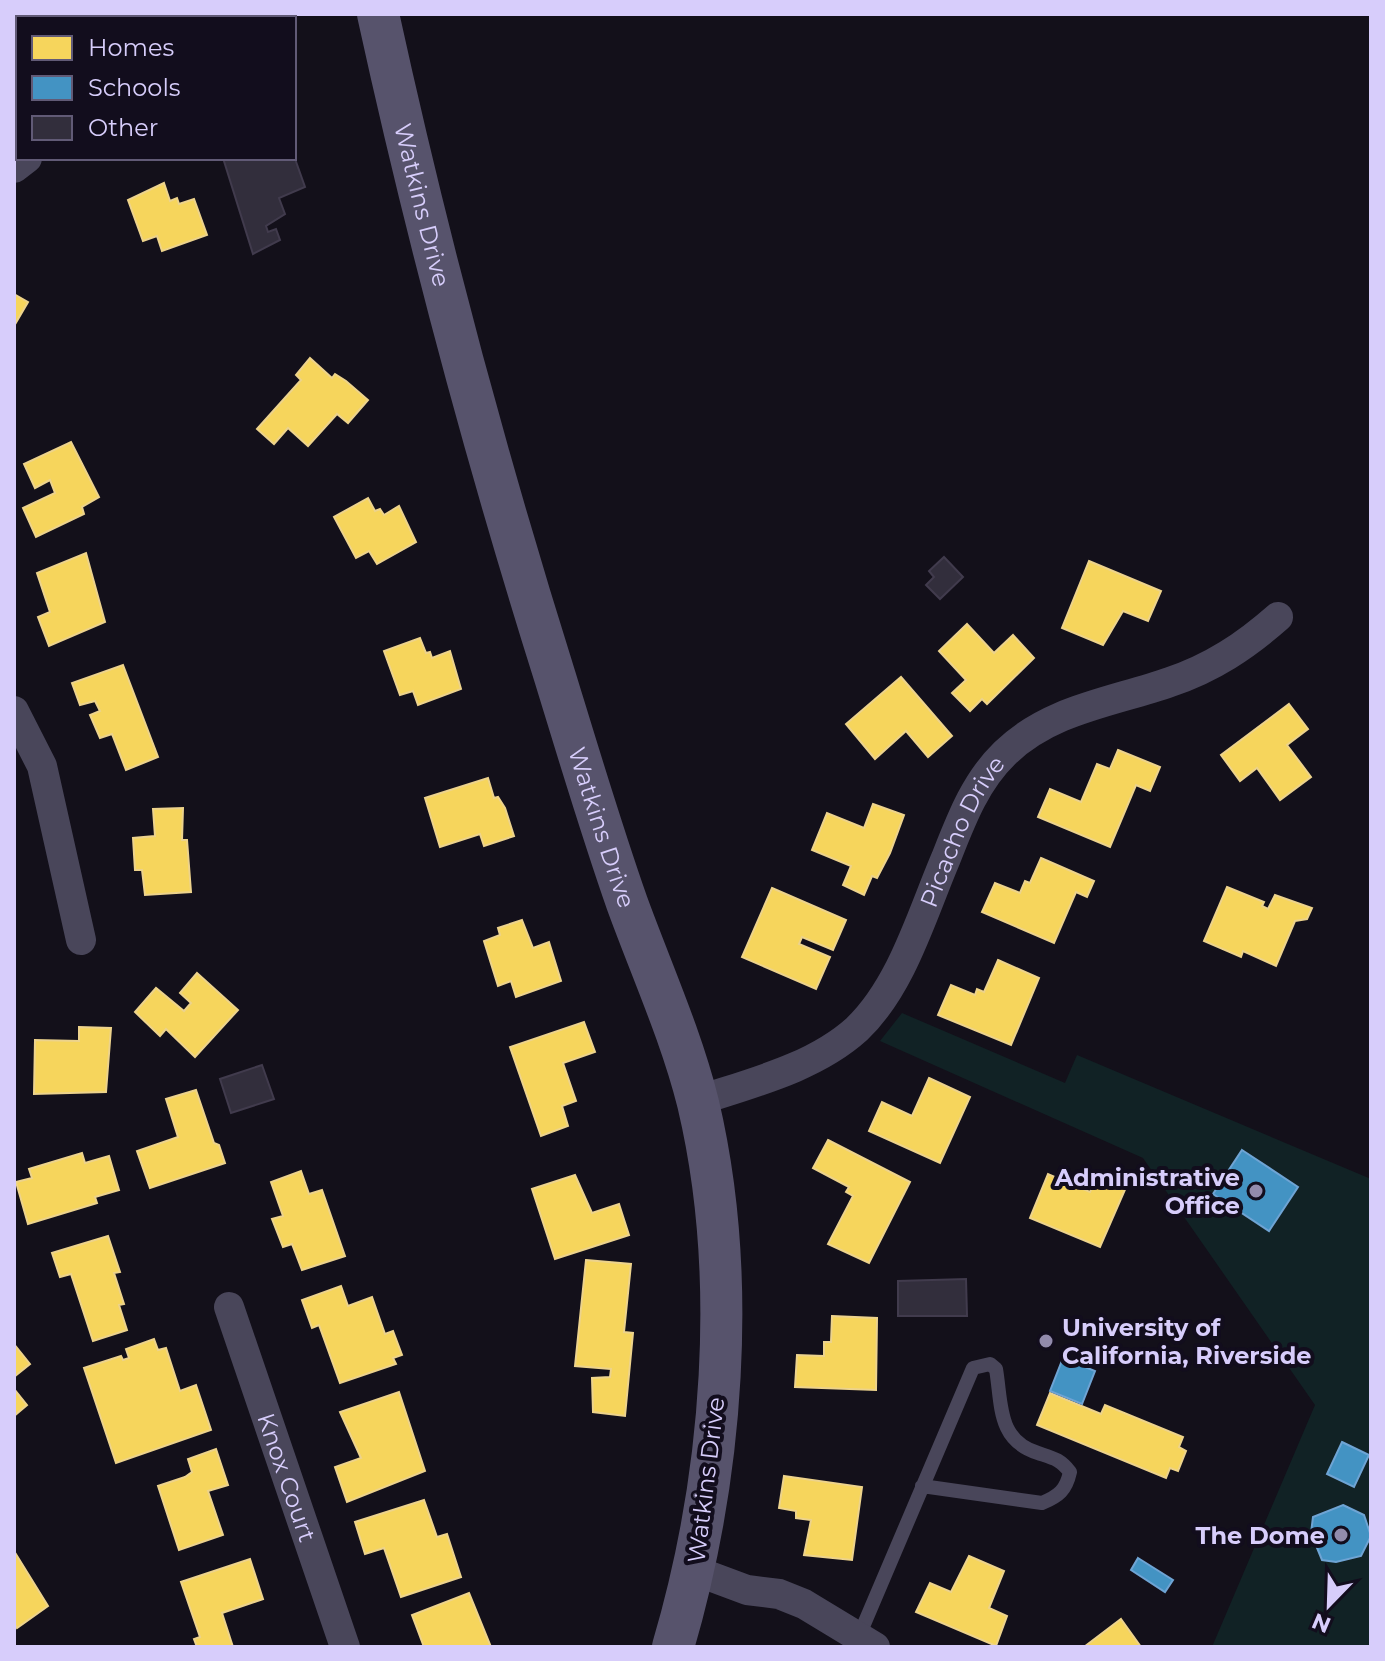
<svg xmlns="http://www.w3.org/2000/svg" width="1385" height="1661" font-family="Montserrat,sans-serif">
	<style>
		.green { fill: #112225 }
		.homes { fill: #f6d55c; stroke: #edd38c; stroke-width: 2 }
		.schools { fill: #4393c3; stroke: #6fa4d4; stroke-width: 2 }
		.building { fill: #322e3c; stroke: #413b4d; stroke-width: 2 }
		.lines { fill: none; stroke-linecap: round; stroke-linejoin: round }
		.service { stroke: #49465a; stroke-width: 14 }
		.minor { stroke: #49465a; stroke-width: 30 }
		.secondary { stroke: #57536c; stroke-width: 42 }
		.poi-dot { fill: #928bac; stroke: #120d1d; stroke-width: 3 }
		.labels { text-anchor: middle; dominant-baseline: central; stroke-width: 8; stroke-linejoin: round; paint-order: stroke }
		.street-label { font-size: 24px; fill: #d7cdfb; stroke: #120d1d }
		.poi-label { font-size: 24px; font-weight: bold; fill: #d7cdfb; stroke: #120d1d; text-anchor: end }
	</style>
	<rect width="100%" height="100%" fill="#13101a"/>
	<path class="green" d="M902 1013 1065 1083 1077 1055 1371 1179V1647H1212L1315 1405 1143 1158 880 1041Z"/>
	<g class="homes">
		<path d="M164 183 170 201 177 198 179 204 194 199 207 235 162 251 157 236 143 241 128 200Z"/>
		<path d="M14 294 28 302 14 326Z"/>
		<path d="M310 358 332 378 335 374 346 381 368 400 348 423 337 414 308 446 288 428 274 444 257 429 301 380 296 375Z"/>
		<path d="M71 442 99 497 82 507 84 514 36 537 23 508 55 493 50 480 35 488 24 464Z"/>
		<path d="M368 498 375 511 380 509 384 515 399 506 416 542 377 564 369 551 356 558 334 517Z"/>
		<path d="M86 553 105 622 49 646 38 617 50 612 37 573Z"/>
		<path d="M1089 561 1161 591 1148 621 1123 611 1103 645 1062 628Z"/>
		<path d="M967 624 994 653 1013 635 1034 658 987 704 982 699 970 711 952 693 966 680 939 651Z"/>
		<path d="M420 638 426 653 430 652 432 658 450 651 461 689 418 705 413 691 400 695 384 651Z"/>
		<path d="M123 665 158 757 126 770 112 734 100 738 90 715 100 711 95 701 80 705 72 683Z"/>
		<path d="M901 677 952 736 928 757 906 731 875 759 846 724Z"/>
		<path d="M1289 704 1308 729 1287 745 1311 777 1280 800 1257 768 1240 781 1221 755Z"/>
		<path d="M1118 750 1160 767 1150 791 1136 785 1110 847 1038 817 1050 789 1081 802 1097 764 1110 769Z"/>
		<path d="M488 778 494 798 498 797 505 808 514 836 484 846 480 834 440 847 425 798Z"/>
		<path d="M873 804 904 815 890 853 877 878 872 876 864 895 843 885 851 866 812 850 827 813 864 828Z"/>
		<path d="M183 808 182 840H187L191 892 145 895 142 870H135L133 838 155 836 153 809Z"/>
		<path d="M1041 858 1094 881 1087 897 1076 892 1054 943 982 912 995 883 1020 893 1025 881 1030 883Z"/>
		<path d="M1227 887 1264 902 1262 906 1268 909 1275 895 1312 908 1307 919 1295 921 1276 966 1243 951 1241 957 1204 941Z"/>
		<path d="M772 888 846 920 833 950 802 937 799 944 830 957 816 989 742 957Z"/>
		<path d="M522 920 533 948 549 942 561 981 516 997 511 981 498 986 484 941 500 935 498 928Z"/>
		<path d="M998 960 1039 978 1011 1045 938 1015 951 985 975 995 977 989 984 992Z"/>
		<path d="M197 973 238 1010 195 1057 166 1029 160 1036 135 1012 156 988 184 1011 191 1003 180 993Z"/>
		<path d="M584 1022 595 1052 563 1063 576 1101 562 1106 568 1126 541 1136 510 1047Z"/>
		<path d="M79 1027 111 1028 106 1092 34 1094 35 1040 79 1041Z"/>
		<path d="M929 1078 970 1097 940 1163 869 1131 882 1102 912 1116Z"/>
		<path d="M196 1090 214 1143 219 1145 225 1163 150 1188 137 1151 178 1137 166 1099Z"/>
		<path d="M828 1140 910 1182 869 1263 828 1244 853 1196 846 1192 849 1187 813 1168Z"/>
		<path d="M82 1153 85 1163 109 1156 119 1190 95 1197 97 1203 28 1224 16 1182 32 1178 29 1169Z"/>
		<path d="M301 1171 309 1194 322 1190 345 1256 302 1270 292 1244 283 1247 272 1219 283 1216 271 1182Z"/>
		<path d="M1099 1173 1127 1185 1100 1247 1030 1218 1048 1174 1090 1192Z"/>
		<path d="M575 1175 592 1213 619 1204 629 1235 555 1259 532 1189Z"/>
		<path d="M108 1236 120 1272 114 1273 124 1304 119 1305 127 1330 93 1341 71 1274 60 1277 52 1253Z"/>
		<path d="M586 1260 631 1264 624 1332 633 1333 625 1416 593 1412 592 1378 610 1377 611 1369 575 1366Z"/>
		<path d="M341 1286 348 1306 372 1297 385 1334 393 1331 402 1355 393 1358 396 1364 340 1383 319 1325 312 1328 302 1300Z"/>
		<path d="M832 1316 877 1318 876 1390 795 1387 797 1355 824 1356V1342H831Z"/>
		<path d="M154 1339 158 1350 166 1348 180 1391 196 1385 211 1430 116 1463 84 1368 121 1356 123 1360 129 1358 126 1349Z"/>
		<path d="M14 1344 30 1364 14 1377Z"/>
		<path d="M14 1389 27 1405 14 1416Z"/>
		<path d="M399 1392 425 1471 347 1502 335 1467 361 1458 340 1412Z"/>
		<path d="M1050 1393 1101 1414 1105 1405 1183 1437 1179 1447 1186 1451 1178 1471 1170 1468 1166 1478 1037 1425Z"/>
		<path d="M216 1449 228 1485 208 1491 223 1535 179 1550 158 1486 185 1477 192 1472 188 1459Z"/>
		<path d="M784 1476 862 1487 852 1560 804 1555 811 1520 796 1518V1511L779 1508Z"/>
		<path d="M424 1500 437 1537 447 1534 461 1577 401 1597 384 1548 365 1554 355 1522Z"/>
		<path d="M14 1551 48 1606 17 1628 14 1623Z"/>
		<path d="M969 1556 1004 1571 989 1608 1007 1616 996 1646 916 1612 930 1583 951 1592Z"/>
		<path d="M250 1559 263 1599 222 1613 233 1647H197L194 1639 200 1637 181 1582Z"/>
		<path d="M469 1593 491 1647H424L412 1615Z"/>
		<path d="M1121 1619 1141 1647H1084Z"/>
	</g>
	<g class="schools">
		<path d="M1242 1150 1298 1187 1269 1231 1213 1194Z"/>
		<path d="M1063 1358 1095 1371 1082 1404 1050 1391Z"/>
		<path d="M1342 1442 1369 1455 1354 1487 1327 1474Z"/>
		<path d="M1343 1505 1364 1515 1371 1536 1361 1556 1336 1562 1322 1560 1311 1533 1313 1517Z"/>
		<path d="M1138 1558 1173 1580 1165 1592 1131 1570Z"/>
	</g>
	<g class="building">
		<path d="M294 156 305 187 279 198 285 214 266 226 268 232 276 229 280 240 253 254 223 158Z"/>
		<path d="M944 557 963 577 940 599 926 585 934 577 929 571Z"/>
		<path d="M262 1065 274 1099 231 1113 220 1079Z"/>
		<path d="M966 1279 967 1316H898V1281Z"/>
	</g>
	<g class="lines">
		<path class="service" d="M859 1636 973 1368 990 1364 996 1369C1002 1405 997 1440 1038 1453 1053 1458 1060 1459 1070 1472 1066 1490 1059 1496 1042 1503L922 1486"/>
		<g class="minor">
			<path d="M258 18 264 14"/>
			<path d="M14 168 27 158"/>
			<path d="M14 711 42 766 81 940"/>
			<path id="s1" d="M697 1101C751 1083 814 1068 857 1029 902 986 922 914 946 858 961 820 975 782 1005 753 1050 709 1113 702 1170 682 1212 668 1245 646 1278 617"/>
			<path id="s2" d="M229 1307 345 1647"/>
			<path d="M696 1571 747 1590 779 1594 804 1604 875 1647"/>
		</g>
		<path class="secondary" id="s3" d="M378 14C427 238 486 458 555 677 578 752 601 829 627 903 651 969 681 1035 698 1103 739 1276 723 1477 673 1647"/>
	</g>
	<g class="poi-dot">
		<circle cx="1256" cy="1191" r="8"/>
		<circle cx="1046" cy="1341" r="8"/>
		<circle cx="1341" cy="1535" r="8"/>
	</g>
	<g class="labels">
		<g class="street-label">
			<text stroke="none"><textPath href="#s3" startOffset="196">Watkins Drive</textPath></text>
			<text stroke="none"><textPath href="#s3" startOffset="844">Watkins Drive</textPath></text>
			<text stroke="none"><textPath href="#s1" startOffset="402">Picacho Drive</textPath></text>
			<text stroke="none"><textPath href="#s2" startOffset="180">Knox Court</textPath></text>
			<text transform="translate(706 1480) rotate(-83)">Watkins Drive</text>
		</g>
		<g class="poi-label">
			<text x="1240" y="1177">Administrative<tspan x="1240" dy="28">Office</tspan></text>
			<text x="1062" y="1327" text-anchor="start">University of<tspan x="1062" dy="28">California, Riverside</tspan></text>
			<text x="1325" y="1535">The Dome</text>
		</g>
	</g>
	<rect width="1385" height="1661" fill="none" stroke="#d7cdfb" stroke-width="32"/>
	<rect x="16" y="16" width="280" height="144" fill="#120d1d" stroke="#615a76" stroke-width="2"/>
	<rect x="32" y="36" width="40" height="24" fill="#f6d55c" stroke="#615a76" stroke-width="2"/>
	<text x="88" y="56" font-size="24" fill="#d7cdfb">Homes</text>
	<rect x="32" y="76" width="40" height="24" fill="#4393c3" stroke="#615a76" stroke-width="2"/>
	<text x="88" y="96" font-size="24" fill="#d7cdfb">Schools</text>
	<rect x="32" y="116" width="40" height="24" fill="#322e3c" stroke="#615a76" stroke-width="2"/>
	<text x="88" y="136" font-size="24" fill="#d7cdfb">Other</text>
	<g transform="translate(1329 1605) rotate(203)" stroke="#120d1d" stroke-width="6" paint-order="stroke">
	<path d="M0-6L14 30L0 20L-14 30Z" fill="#d7cdfb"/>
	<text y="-12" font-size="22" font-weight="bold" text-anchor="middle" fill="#d7cdfb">N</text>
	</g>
</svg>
